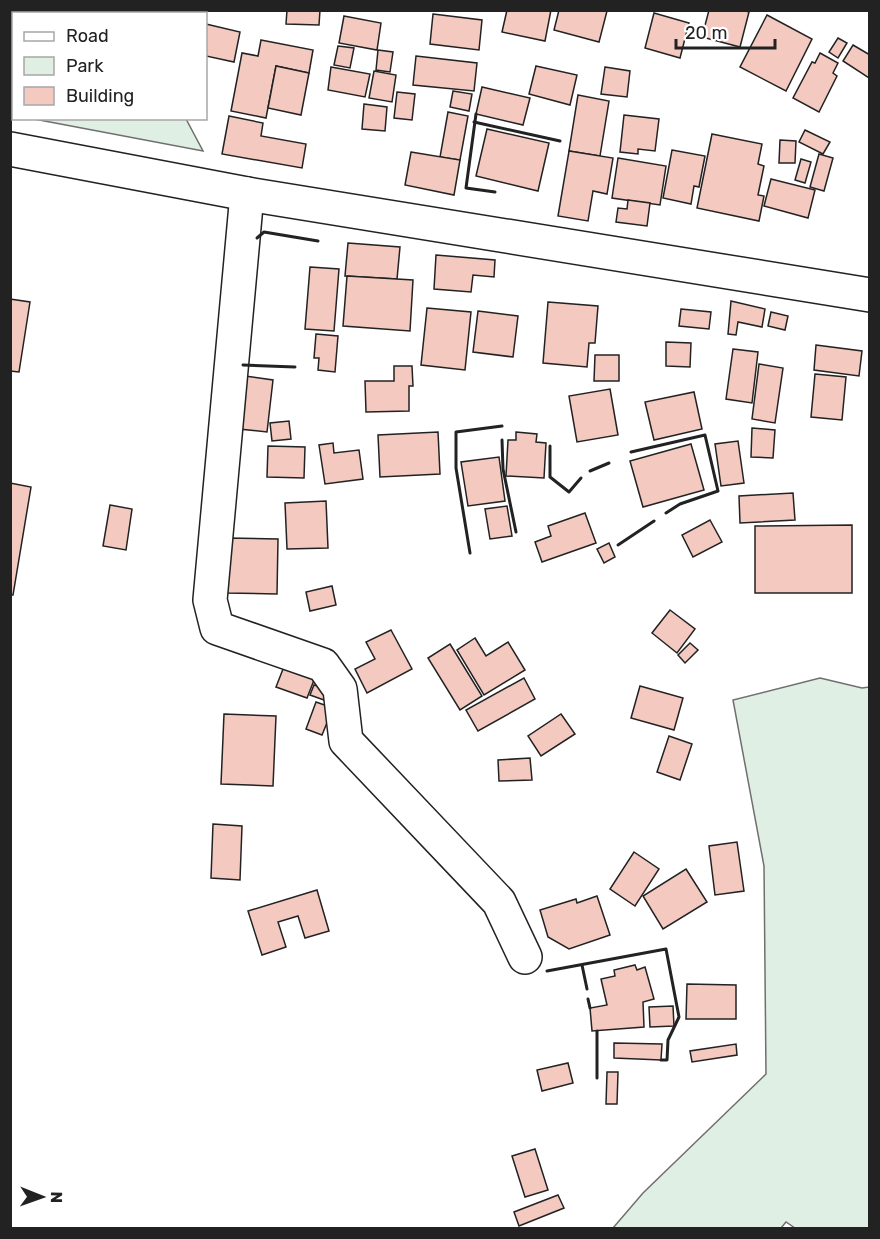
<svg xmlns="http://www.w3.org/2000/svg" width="880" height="1239" font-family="Rubik,sans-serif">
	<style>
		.green { fill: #e0efe3; stroke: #6f6f6f; stroke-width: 1.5 }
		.building { fill: #f3c9c0; stroke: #222; stroke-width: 1.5 }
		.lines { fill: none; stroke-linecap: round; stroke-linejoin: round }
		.minor-casing { stroke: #222; stroke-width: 36 }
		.major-casing { stroke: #222; stroke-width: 36 }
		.minor { stroke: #fff; stroke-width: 33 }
		.major { stroke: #fff; stroke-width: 33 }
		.wall { stroke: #222; stroke-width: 3 }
	</style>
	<rect width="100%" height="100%" fill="#fff"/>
	<g class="green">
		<path d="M10 11 11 10 175 11 174 14H14L13 115 10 114Z"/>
		<path d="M34 119H186L203 151Z"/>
		<path d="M820 678 862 688 869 687V1228H795L786 1222 781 1228H613L643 1193 766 1074 764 866 733 700Z"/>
	</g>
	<g class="building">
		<path d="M287 10H320L319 25 286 24Z"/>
		<path d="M507 10H551L545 41 502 32Z"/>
		<path d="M559 10 607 11 599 42 554 30Z"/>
		<path d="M709 10H742L749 12 740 47 702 37Z"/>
		<path d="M654 13 689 23 680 58 645 48Z"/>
		<path d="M433 14 482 20 479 50 430 44Z"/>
		<path d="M767 15 812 39 786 91 740 67Z"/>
		<path d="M344 16 381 23 377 50 339 43Z"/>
		<path d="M206 24 240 32 234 62 206 56Z"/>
		<path d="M838 38 847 43 838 58 829 52Z"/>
		<path d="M261 40 313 50 309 73 276 66 266 118 231 111 242 53 258 56Z"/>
		<path d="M853 45 870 55 869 78 843 61Z"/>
		<path d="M338 46 354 48 350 68 334 65Z"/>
		<path d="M378 50 393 52 390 72 376 70Z"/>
		<path d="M820 53 838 63 833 73 837 76 819 112 793 98 812 62 815 63Z"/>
		<path d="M416 56 477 63 474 91 413 85Z"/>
		<path d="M276 66 309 73 301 115 268 108Z"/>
		<path d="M536 66 577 75 570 105 529 94Z"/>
		<path d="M331 67 370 74 365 97 328 90Z"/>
		<path d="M605 67 630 71 627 97 601 94Z"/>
		<path d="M374 71 396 75 392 102 369 98Z"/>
		<path d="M482 87 530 98 523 125 476 114Z"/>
		<path d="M453 91 472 94 469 111 450 107Z"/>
		<path d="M397 92 415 94 412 120 394 118Z"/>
		<path d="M578 95 609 101 600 156 569 151Z"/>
		<path d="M364 104 387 107 385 131 362 129Z"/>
		<path d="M448 112 468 116 460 160 440 157Z"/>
		<path d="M624 115 659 119 655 151 638 149V154L620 152Z"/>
		<path d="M229 116 263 123 261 136 306 144 302 168 222 154Z"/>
		<path d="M487 129 549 143 538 191 476 176Z"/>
		<path d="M805 130 830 142 823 154 799 142Z"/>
		<path d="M712 134 762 144 758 164 764 166 758 195 764 196 759 221 697 208Z"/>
		<path d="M780 140 796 141 795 163H779Z"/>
		<path d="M672 150 705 156 699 187 694 186 691 204 663 198Z"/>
		<path d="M569 151 613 158 607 194 593 191 588 221 558 216Z"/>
		<path d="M411 152 460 160 454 195 405 185Z"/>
		<path d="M819 154 833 158 824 191 810 187Z"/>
		<path d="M618 158 666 166 660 205 612 198Z"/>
		<path d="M801 159 811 162 805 183 795 180Z"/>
		<path d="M771 179 815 190 808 218 764 206Z"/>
		<path d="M628 200 650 203 647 226 616 222 618 208 627 209Z"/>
		<path d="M348 243 400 247 397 279 345 276Z"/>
		<path d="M436 255 495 260 494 277 473 275 471 292 434 289Z"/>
		<path d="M310 267 339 269 334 331 305 329Z"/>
		<path d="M347 276 413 280 410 331 343 326Z"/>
		<path d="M10 299 30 302 19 372 10 371Z"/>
		<path d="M731 301 765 309 762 327 738 322 736 335 728 334Z"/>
		<path d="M548 302 598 306 595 343H589L587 367 543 363Z"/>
		<path d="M427 308 471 312 465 370 421 365Z"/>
		<path d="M681 309 711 312 709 329 679 326Z"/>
		<path d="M478 311 518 316 513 357 473 352Z"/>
		<path d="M771 312 788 316 785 330 768 326Z"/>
		<path d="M316 334 338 336 335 372 318 370 319 358H314Z"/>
		<path d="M666 342 691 343 690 367 666 366Z"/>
		<path d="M816 345 862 351 859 376 814 370Z"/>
		<path d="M733 349 758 352 752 403 726 399Z"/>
		<path d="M595 355H619V381H594Z"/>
		<path d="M759 364 783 368 775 423 752 419Z"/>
		<path d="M394 366H412L413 386H409V411L366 412 365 381H394Z"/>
		<path d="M815 374 846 377 842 420 811 417Z"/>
		<path d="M245 376 273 380 267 432 239 429Z"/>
		<path d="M610 389 618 435 577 442 569 396Z"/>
		<path d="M694 392 702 429 654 440 645 402Z"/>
		<path d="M289 421 291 439 272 441 270 423Z"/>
		<path d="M752 428 775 430 773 458 751 457Z"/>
		<path d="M438 432 440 474 380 477 378 435Z"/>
		<path d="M516 432 537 434 536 442 546 443 544 478 506 476 508 440H516Z"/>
		<path d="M738 441 744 483 721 486 715 444Z"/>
		<path d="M333 443 334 453 359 450 363 479 325 484 319 445Z"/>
		<path d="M691 444 704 490 643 507 630 461Z"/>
		<path d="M268 446 305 447 304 478 267 477Z"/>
		<path d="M499 457 505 501 468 506 461 462Z"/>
		<path d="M10 483 31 487 13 595H10Z"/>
		<path d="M793 493 795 520 740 523 739 496Z"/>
		<path d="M326 501 328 548 287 549 285 503Z"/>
		<path d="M110 505 132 509 126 550 103 546Z"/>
		<path d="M507 506 512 536 490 539 485 509Z"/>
		<path d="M585 513 596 543 542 562 535 542 551 536 548 526Z"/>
		<path d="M710 520 722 542 693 557 682 535Z"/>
		<path d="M852 525V593H755V526Z"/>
		<path d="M226 538 278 539 277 594 225 593Z"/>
		<path d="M609 543 615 557 604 563 597 549Z"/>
		<path d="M332 586 336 605 310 611 306 592Z"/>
		<path d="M670 610 695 629 677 653 652 633Z"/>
		<path d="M391 630 412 669 367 693 355 669 375 659 366 642Z"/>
		<path d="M475 638 486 656 508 642 525 670 484 695 457 650Z"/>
		<path d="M690 643 698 650 685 663 678 655Z"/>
		<path d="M450 644 482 696 460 710 428 658Z"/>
		<path d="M285 664 316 675 307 698 276 687Z"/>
		<path d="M524 678 535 699 478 731 466 710Z"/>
		<path d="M314 685 328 689 324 700 310 695Z"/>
		<path d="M640 686 683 698 674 730 631 718Z"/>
		<path d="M316 702 333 708 322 735 306 729Z"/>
		<path d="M224 714 276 716 273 786 221 784Z"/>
		<path d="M561 714 575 734 541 756 528 736Z"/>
		<path d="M669 736 692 744 680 780 657 772Z"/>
		<path d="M530 758 532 780 499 781 498 760Z"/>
		<path d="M213 824 242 826 240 880 211 878Z"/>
		<path d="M737 842 744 891 715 895 709 846Z"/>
		<path d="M634 852 659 869 635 906 610 889Z"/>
		<path d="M686 869 707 902 663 929 643 896Z"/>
		<path d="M317 890 329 931 305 938 298 916 278 922 286 947 262 955 248 911Z"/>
		<path d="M597 896 610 935 569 949 548 937 540 910 576 899 577 903Z"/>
		<path d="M635 965 637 970 645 967 654 999 643 1002 644 1027 592 1031 590 1008 607 1005 601 979 615 976 614 970Z"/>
		<path d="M687 984 736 985V1019H686Z"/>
		<path d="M673 1006 674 1026 650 1027 649 1007Z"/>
		<path d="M614 1043 662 1044 661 1060 614 1058Z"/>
		<path d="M736 1044 737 1055 692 1062 690 1051Z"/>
		<path d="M568 1063 573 1083 542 1091 537 1070Z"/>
		<path d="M607 1072H618L617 1104H606Z"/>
		<path d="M535 1149 548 1190 525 1197 512 1156Z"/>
		<path d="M558 1195 564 1208 519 1226 514 1212Z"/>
	</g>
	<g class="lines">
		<defs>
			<path id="minor" d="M247 194 210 600 217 628 323 665 340 689 346 741 499 902 525 957"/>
			<path id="major" d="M10 149 247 194 870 295"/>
		</defs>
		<use href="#minor" class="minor-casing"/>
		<use href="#major" class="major-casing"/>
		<use href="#minor" class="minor"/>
		<use href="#major" class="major"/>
		<g class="wall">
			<path d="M476 114 466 188 495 192"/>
			<path d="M474 122 560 141"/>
			<path d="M257 238 264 232 318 241"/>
			<path d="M243 365 295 367"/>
			<path d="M502 440 503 469 516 532"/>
			<path d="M550 446V477L569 492 581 478"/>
			<path d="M631 452 705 435 718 491 680 504 666 513"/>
			<path d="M590 471 609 463"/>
			<path d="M618 545 654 521"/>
			<path d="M470 553 456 468V432L502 426"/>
			<path d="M582 965 587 989"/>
			<path d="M547 971 666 949 679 1017 668 1040 667 1060H661"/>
			<path d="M588 999 590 1008"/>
			<path d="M597 1031V1078"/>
		</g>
	</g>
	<rect width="880" height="1239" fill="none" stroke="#222222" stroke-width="24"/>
	<rect x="12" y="12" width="195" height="108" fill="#ffffff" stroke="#a7a7a7" stroke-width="1.5"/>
	<rect x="24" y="32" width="30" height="9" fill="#ffffff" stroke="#a7a7a7" stroke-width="1.5"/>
	<text x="66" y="42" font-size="18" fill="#222222">Road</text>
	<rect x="24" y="57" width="30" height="18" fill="#e0efe3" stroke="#a7a7a7" stroke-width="1.5"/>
	<text x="66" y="72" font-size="18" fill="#222222">Park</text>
	<rect x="24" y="87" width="30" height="18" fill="#f3c9c0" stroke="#a7a7a7" stroke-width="1.5"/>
	<text x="66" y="102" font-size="18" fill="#222222">Building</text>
	<g transform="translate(42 1197) rotate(91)" stroke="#ffffff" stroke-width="4.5" paint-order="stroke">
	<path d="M0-4.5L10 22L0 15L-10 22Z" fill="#222222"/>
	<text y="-9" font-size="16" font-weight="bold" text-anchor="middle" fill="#222222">N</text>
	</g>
	<path d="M676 39v9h99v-9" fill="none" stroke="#222222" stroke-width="3"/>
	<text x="685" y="39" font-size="18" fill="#222222" stroke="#ffffff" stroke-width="4.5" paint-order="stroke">20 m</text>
</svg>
